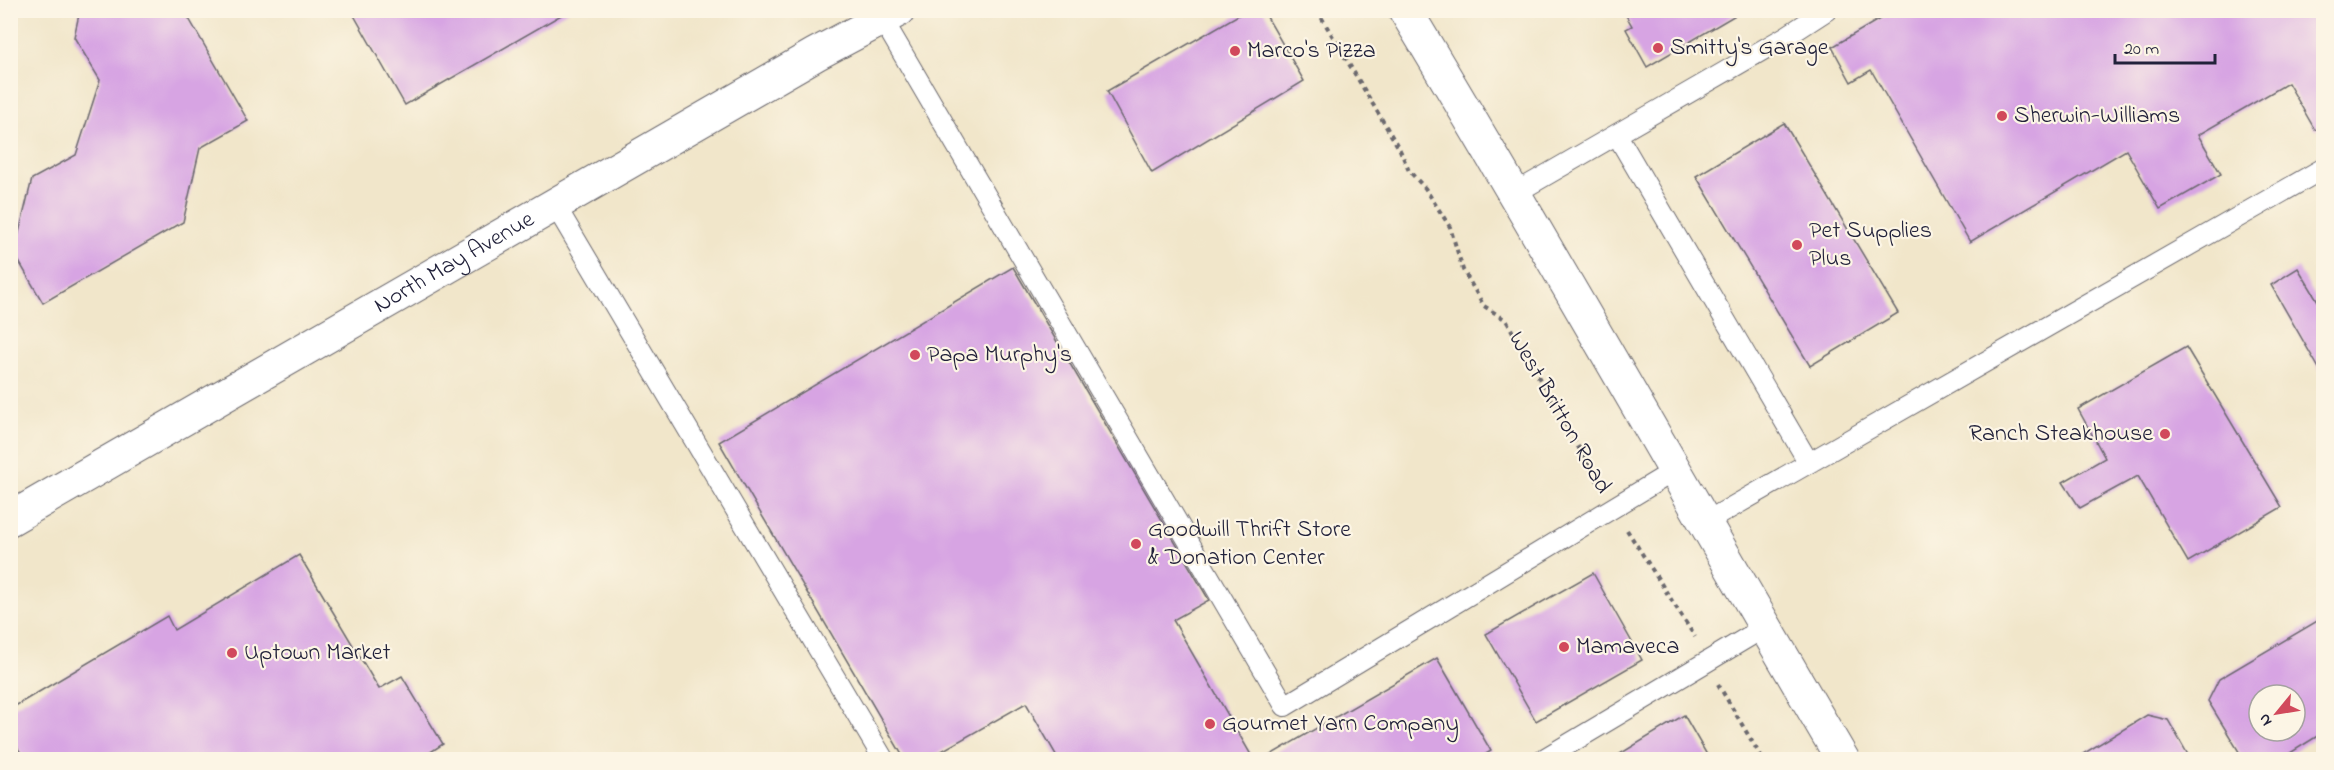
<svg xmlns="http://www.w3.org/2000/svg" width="2334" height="770" font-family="'Indie Flower',sans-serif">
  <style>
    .building { fill: #d7a4e3; fill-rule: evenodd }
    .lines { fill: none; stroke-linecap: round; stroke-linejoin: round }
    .service-casing { stroke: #6a676d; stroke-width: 22 }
    .secondary-casing { stroke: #6a676d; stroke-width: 35 }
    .path { stroke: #6a676d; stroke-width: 4; stroke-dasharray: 4.5 4.5; stroke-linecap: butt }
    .service { stroke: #fff; stroke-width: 20 }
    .secondary { stroke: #fff; stroke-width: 33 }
    .poi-dot { fill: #d1495b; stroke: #fcf5e5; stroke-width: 2 }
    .labels { text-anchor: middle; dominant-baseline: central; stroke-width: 4.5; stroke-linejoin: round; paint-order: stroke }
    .poi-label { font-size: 24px; fill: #22223b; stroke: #fcf5e5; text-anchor: start }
    .street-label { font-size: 24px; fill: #22223b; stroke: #fcf5e5 }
  </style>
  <rect width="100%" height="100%" fill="#fcf5e5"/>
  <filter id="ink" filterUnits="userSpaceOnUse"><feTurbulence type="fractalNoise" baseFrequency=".0167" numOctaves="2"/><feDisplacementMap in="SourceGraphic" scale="12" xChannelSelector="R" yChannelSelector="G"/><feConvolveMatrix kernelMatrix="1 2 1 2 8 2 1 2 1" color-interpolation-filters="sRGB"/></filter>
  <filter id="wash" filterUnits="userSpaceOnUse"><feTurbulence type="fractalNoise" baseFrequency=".008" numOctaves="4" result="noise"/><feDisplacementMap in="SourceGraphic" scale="24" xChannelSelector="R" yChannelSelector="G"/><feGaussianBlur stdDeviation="1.35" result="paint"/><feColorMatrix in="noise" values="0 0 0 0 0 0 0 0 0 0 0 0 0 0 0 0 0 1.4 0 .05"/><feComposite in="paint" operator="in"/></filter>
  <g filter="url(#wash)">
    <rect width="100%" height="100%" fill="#f1e6ca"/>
    <g id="blocks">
      <!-- building -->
      <path class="building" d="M80,10H184L248,121L200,148L183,222L43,303L14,253L32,179L76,155L100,80L74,37Z
        M351,10H570L405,105Z
        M1247,10H1263L1304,81L1152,173L1107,91Z
        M1623,10H1744L1647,67L1626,29L1632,26Z
        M1895,10H2324V124L2315,130L2288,83L2198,135L2221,174L2160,209L2126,150L1970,242L1871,70L1851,82L1832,47Z
        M1784,123L1898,313L1810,366L1696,176Z
        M1013,267L1209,600L1173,620L1254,760H1059L1026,703L926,760H905L719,442Z
        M2298,268L2324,311V377L2271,285Z
        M2186,347L2282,507L2188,562L2138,476L2080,508L2063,482L2105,458L2078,409Z
        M299,555L379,689L402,676L443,744L429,753L433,760H25L10,735V709L167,616L174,630Z
        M1593,573L1642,660L1536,721L1486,634Z
        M2324,617V732L2279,760H2244L2208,701L2219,679ZM2259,695H2295V731H2259Z
        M1437,658L1491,751L1476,760H1262Z
        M1684,715L1710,760H1610Z
        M2147,715L2168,720L2191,760H2073Z"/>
    </g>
  </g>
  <g filter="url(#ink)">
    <use href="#blocks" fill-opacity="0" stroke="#6a676d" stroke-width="1.5"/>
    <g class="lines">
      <defs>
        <path id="service" d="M883,20L1285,706L1674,471
          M1617,135L1809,463
          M1515,193L1787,36L1827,10
          M555,205L884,760
          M1704,523L2324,168
          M1542,760L1765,627"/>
        <g id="secondary">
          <path d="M1405,10C1555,258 1696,510 1843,760"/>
          <path id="s1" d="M10,519L816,54L899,10"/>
        </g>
      </defs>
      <!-- service casing -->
      <use href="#service" class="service-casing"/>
      <!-- secondary casing -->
      <use href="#secondary" class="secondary-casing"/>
      <!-- path -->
      <path class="path" d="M1317,10L1400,150L1409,171L1425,188L1450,227L1463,270L1484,306L1506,320L1600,485
        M1627,530L1695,637
        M1718,684L1763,760"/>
      <!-- service -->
      <use href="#service" class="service"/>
      <!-- secondary -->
      <use href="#secondary" class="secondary"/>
    </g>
  </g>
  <!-- markers -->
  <g class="poi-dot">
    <circle cx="1658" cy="48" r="6"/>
    <circle cx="1235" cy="51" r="6"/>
    <circle cx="2002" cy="116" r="6"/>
    <circle cx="1797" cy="245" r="6"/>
    <circle cx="915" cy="355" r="6"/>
    <circle cx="2165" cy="434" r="6"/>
    <circle cx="1136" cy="544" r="6"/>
    <circle cx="1564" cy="647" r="6"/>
    <circle cx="232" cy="653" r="6"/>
    <circle cx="1210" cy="724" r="6"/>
  </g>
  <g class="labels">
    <!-- poi labels -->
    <g class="poi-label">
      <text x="1670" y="48">Smitty's Garage</text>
      <text x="1247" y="51">Marco's Pizza</text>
      <text x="2014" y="116">Sherwin-Williams</text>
      <text x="1809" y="231">Pet Supplies<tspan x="1809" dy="28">Plus</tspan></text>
      <text x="927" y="355">Papa Murphy's</text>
      <text x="2153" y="434" text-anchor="end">Ranch Steakhouse</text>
      <text x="1148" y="530">Goodwill Thrift Store<tspan x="1148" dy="28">&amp; Donation Center</tspan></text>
      <text x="1576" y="647">Mamaveca</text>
      <text x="244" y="653">Uptown Market</text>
      <text x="1222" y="724">Gourmet Yarn Company</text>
    </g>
    <!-- street labels -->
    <g class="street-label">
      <text stroke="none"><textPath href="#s1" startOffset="513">North May Avenue</textPath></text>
      <text transform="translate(1559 413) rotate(60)">West Britton Road</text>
    </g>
  </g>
  <!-- margin -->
  <rect width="2334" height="770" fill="none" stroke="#fcf5e5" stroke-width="36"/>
  <!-- north arrow -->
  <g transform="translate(2277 713) rotate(240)"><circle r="28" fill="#fcf5e5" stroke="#a5a1a1" stroke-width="1.5"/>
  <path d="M0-4.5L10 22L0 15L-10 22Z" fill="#d1495b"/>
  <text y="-9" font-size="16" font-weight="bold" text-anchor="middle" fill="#22223b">N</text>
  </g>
  <!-- scale -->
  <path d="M2115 54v9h100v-9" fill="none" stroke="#22223b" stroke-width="3"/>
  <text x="2124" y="54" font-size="18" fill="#22223b" stroke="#fcf5e5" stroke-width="4.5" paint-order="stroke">20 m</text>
</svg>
